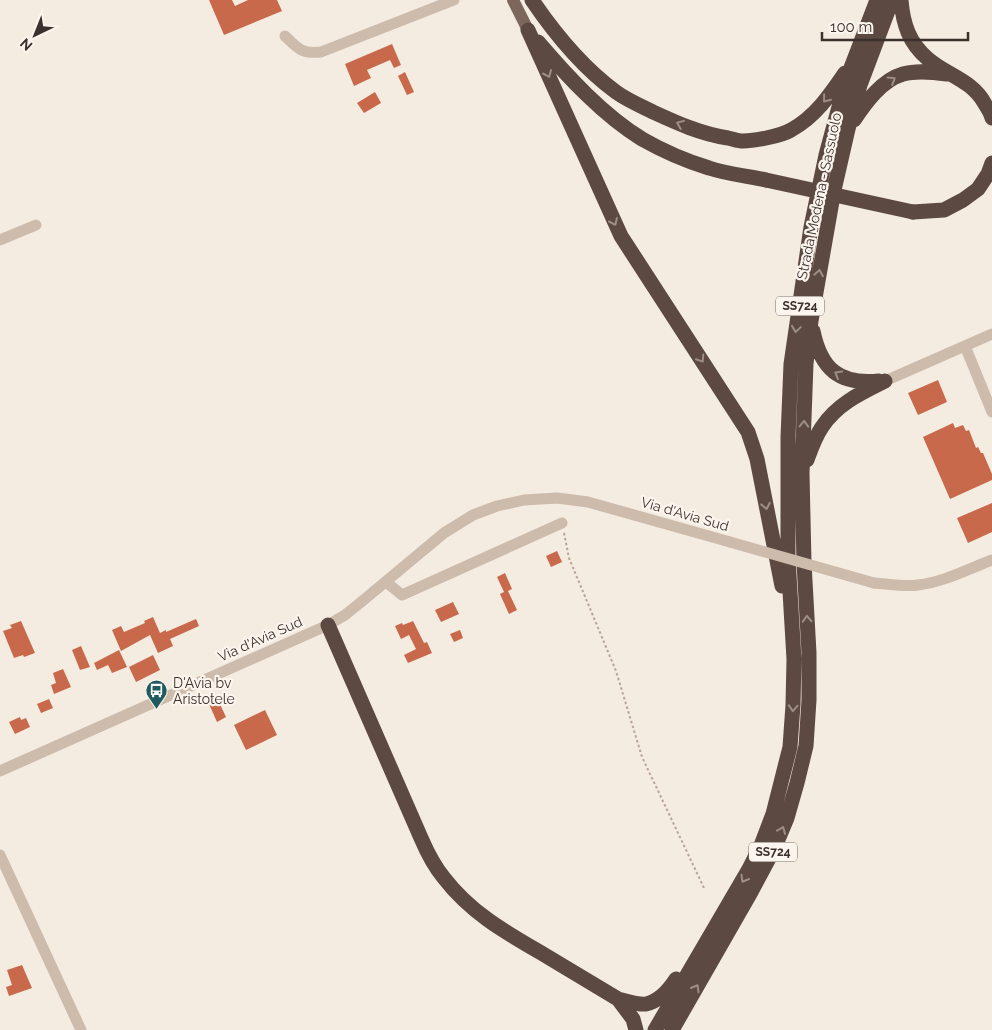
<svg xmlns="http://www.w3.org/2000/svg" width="992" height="1030" font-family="Raleway,sans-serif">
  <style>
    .building { fill: #c8694b }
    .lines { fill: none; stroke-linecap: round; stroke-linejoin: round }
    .path { stroke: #b9a596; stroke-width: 2; stroke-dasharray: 2.5 2.5; stroke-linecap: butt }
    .minor { stroke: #cdbbac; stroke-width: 11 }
    .major { stroke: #7d675c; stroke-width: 12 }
    .highway { stroke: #5c4a42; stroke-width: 15 }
    .minor-bridge { stroke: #cdbbac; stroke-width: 11 }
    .highway-bridge { stroke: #5c4a42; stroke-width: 15 }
    .oneway { stroke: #9c8e87 }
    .labels { text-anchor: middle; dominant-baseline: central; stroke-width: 4.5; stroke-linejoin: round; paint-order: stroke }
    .shield { fill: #fbf5ee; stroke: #756b66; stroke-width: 1 }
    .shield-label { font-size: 12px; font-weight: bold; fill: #3b302b }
    .street-label { font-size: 14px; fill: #3b302b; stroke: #fbf5ee }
    .poi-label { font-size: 14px; fill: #3b302b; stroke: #fbf5ee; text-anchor: start }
  </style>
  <rect width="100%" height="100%" fill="#f4ebe1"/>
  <!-- building -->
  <path class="building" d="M209,0H232L235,6L248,0H277L282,11L224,35Z
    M392,44L401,65L394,68L390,60L367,70L371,78L354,86L345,64Z
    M405,72L414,92L407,95L398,76Z
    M375,92L381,103L364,113L357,103Z
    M938,380L947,402L918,415L908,393Z
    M953,423L955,428L963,425L966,431L969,430L976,448L978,447L981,453H983L992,474V480L950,499L923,437Z
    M992,503V532L968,543L957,518Z
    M557,551L562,562L551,567L546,556Z
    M505,573L512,589L508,591L517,610L509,614L500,594L504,592L497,577Z
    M453,602L459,614L441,622L435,610Z
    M153,617L160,633L166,630V632L196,619L199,626L170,639L173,646L158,653L150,635L121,651L112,630L121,626L124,632L145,623L144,621Z
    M21,621L35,653L24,657L23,655L14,658L3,631L12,628L10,625Z
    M413,621L424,643L427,642L432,653L408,663L404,655L416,649L409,635L401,639L395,626L402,623L403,625Z
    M460,630L463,638L454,642L450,634Z
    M81,646L90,667L80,670L72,650Z
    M119,650L127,667L112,673L108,665L97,670L94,663Z
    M153,655L160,670L136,682L129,667Z
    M63,669L71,687L54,694L51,685L56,683L53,673Z
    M49,699L53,708L41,713L37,704Z
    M218,700L226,717L217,722L209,704Z
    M265,710L277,735L246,750L234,725Z
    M20,717L21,720L26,718L30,727L15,734L9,722Z
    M22,965L32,988L9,996L6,987L12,985L7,970Z"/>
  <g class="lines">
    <!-- path -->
    <path class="path" d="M564,533L569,558L616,671L642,757L705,890"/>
    <!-- minor -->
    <path class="minor" d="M285,36C298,49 302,54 321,52L454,0
      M0,240L36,225
      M965,346L992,412
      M885,381L992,334
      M386,582L402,595L562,523
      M874,583C889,584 904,587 918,585C944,582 968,569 992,560
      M0,771L328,625L345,615L360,603L444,533L473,515L497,506L524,500L557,498L588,502L730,542
      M0,855L81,1030"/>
    <!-- major -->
    <path class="major" d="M513,0L528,30"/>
    <!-- highway -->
    <path class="highway" d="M532,0C555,34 582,67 616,92C627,100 641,106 653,112C677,123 701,134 728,138C733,139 738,141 743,141C754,141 781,136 791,130C815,117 830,95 845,73
      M901,0C903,24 909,43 928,59C948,76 972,80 985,104C988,109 991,113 992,118
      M528,30L621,236L748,432L757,459L782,586
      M538,42C568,77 603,115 642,139C663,151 686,161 709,168C727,174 747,176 766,180
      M854,120C866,102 882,80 903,74C917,70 933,72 947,74
      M913,212L944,210L963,200L978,189L988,174L992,163
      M813,331C821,369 839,385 879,381
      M807,460C811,449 815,437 822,427C837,404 861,393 885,381
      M328,625L421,838C427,852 434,866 444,878C471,913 505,932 543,954C568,969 593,984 618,999C627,1001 637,1005 646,1004C659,1001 669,990 676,979
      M618,999L633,1019L636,1030
      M655,1030L749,869L762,843L773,814L790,747L793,705L794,659L788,558V437L791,364L811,227L826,155L846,81L877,0
      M672,1030L751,892L774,849L787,818L797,783L806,746L809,700V653L804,563L802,473L806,364L811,321L834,190L848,129L860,85L892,0"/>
    <!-- minor-bridge -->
    <path class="minor-bridge" d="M730,542L874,583"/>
    <!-- highway-bridge -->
    <path class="highway-bridge" d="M766,180L913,212"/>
  </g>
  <!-- one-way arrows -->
  <defs><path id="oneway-chevron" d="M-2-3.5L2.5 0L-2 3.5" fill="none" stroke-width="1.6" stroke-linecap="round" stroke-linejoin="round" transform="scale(1.25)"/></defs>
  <g class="oneway">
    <use href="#oneway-chevron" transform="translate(548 74) rotate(66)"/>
    <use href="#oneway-chevron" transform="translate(892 80) rotate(-32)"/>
    <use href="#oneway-chevron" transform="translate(826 99) rotate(129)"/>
    <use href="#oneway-chevron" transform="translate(680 124) rotate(-158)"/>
    <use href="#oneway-chevron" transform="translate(614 222) rotate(66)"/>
    <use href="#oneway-chevron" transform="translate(819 273) rotate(-80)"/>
    <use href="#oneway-chevron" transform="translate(796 329) rotate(98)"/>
    <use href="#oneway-chevron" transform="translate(701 359) rotate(57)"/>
    <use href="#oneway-chevron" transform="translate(838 374) rotate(-150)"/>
    <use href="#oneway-chevron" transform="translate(804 424) rotate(-88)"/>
    <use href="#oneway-chevron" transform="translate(766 506) rotate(79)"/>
    <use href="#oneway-chevron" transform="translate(807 619) rotate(-93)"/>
    <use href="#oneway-chevron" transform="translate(793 708) rotate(94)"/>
    <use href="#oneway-chevron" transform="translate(782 830) rotate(-67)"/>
    <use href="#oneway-chevron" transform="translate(744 879) rotate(120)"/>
    <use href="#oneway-chevron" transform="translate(696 988) rotate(-60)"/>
  </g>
  <!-- icons -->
  <defs>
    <symbol id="bus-pin" viewBox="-11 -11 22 30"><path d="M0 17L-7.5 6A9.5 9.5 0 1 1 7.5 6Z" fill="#1f5a5e" stroke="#fbf5ee"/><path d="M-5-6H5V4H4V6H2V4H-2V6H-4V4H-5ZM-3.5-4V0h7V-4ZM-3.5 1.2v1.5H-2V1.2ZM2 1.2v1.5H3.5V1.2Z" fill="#fff"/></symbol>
  </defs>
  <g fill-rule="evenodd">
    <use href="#bus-pin" x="144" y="678" width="25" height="34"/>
  </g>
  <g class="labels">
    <!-- shield labels -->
    <g class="shield">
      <rect x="776" y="296.5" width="48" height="19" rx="4"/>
      <rect x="749" y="842.5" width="48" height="19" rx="4"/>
    </g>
    <g class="shield-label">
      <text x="800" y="306">SS724</text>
      <text x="773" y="852">SS724</text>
    </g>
    <!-- street labels -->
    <g class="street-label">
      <text transform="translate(819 196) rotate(-78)">Strada Modena - Sassuolo</text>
      <text transform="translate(685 514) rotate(16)">Via d'Avia Sud</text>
      <text transform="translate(260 639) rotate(-24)">Via d'Avia Sud</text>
    </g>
    <!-- poi labels -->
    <g class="poi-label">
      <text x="173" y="683">D'Avia bv<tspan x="173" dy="16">Aristotele</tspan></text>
    </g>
  </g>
  <!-- north arrow -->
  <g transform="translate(35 35) rotate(223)" stroke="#fbf5ee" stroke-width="4" paint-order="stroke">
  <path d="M0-4L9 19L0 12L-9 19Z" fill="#3b302b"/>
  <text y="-8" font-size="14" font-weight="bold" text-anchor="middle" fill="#3b302b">N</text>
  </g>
  <!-- scale -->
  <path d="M822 32v8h146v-8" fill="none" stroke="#3b302b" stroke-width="2.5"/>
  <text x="830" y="32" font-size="15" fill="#3b302b" stroke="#fbf5ee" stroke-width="4" paint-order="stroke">100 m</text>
</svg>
